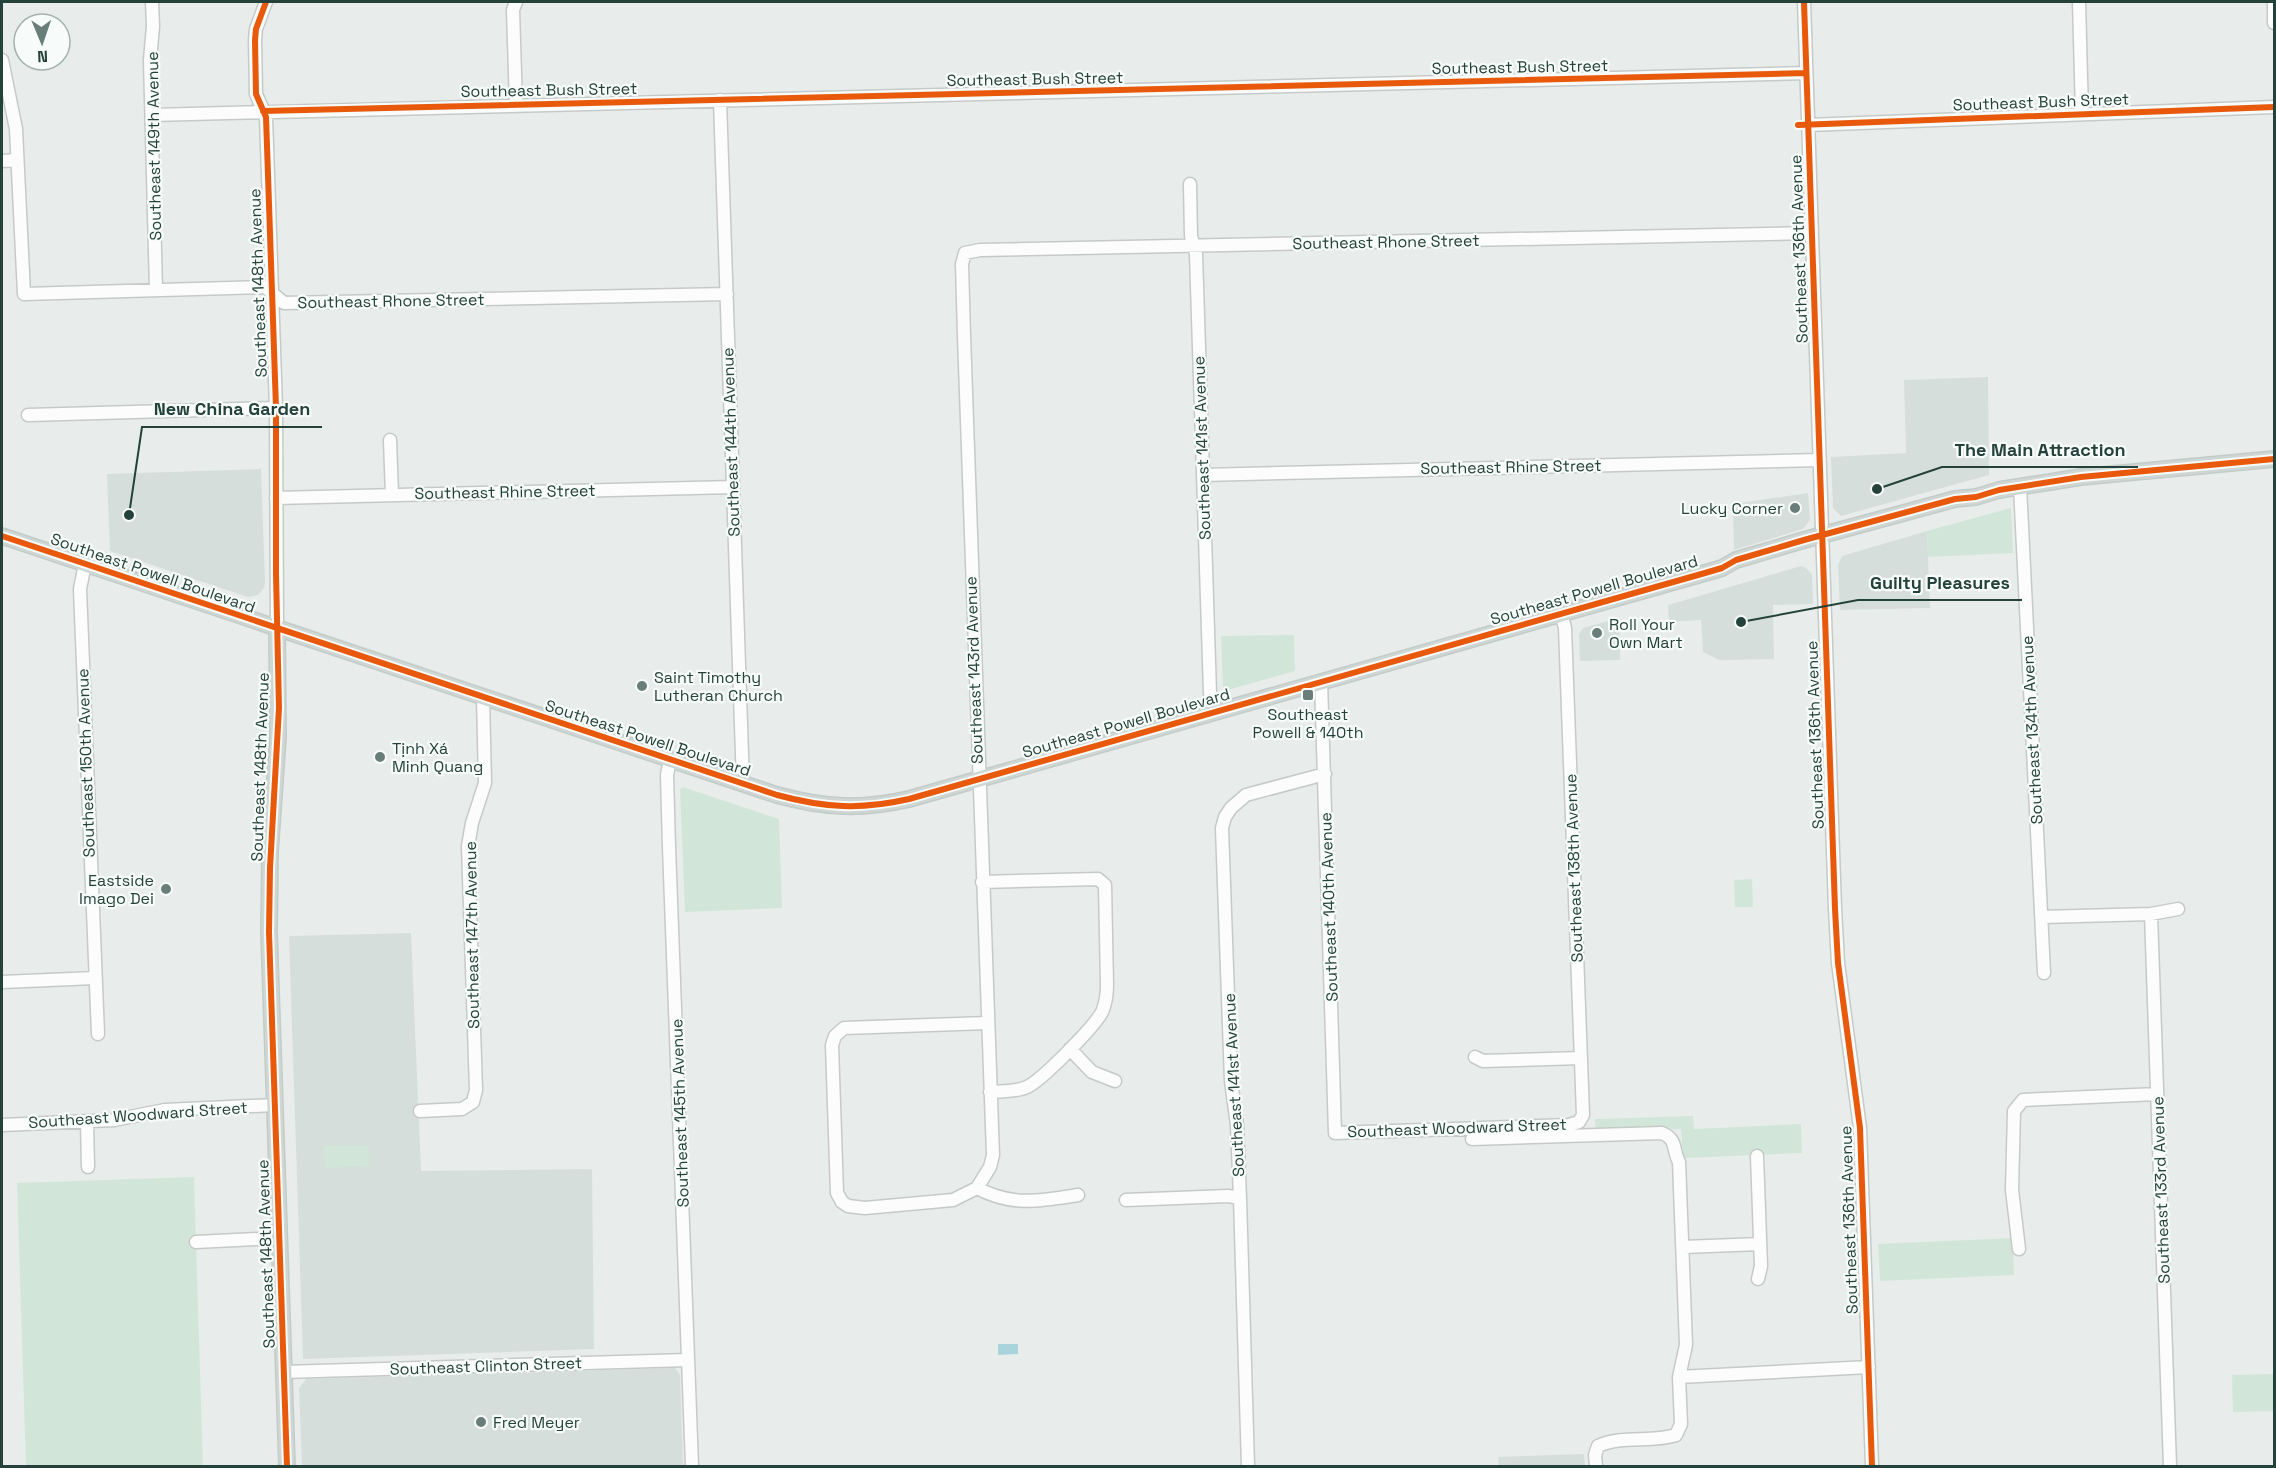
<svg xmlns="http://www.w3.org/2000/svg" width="2276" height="1468" font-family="'Space Grotesk',sans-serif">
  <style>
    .built { fill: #d6dedb }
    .green { fill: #d1e6d8 }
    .water { fill: #a9d4db }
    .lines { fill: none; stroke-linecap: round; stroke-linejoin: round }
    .minor-casing { stroke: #c5cac8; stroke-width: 15 }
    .major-casing { stroke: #c3ccc9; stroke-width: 18 }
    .minor { stroke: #fcfcfc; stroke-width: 12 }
    .major { stroke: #cfd7d5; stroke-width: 15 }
    .cycleway-casing { stroke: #f7fbf9; stroke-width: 10 }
    .cycleway { stroke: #e8590c; stroke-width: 6 }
    .poi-dot { fill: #697e78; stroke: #f7fbf9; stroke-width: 2 }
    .labels { text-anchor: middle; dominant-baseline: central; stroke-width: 4.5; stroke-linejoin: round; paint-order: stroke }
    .street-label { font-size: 16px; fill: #24423a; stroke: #f7fbf9 }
    .poi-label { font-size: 16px; fill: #24423a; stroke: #f7fbf9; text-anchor: start }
    .leader { fill: none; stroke: #24423a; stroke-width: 2 }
    .callout-dot { fill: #24423a; stroke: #f7fbf9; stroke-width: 2 }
    .callout-label { font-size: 18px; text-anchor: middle; font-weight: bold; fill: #24423a; stroke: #f7fbf9; stroke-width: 4.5; stroke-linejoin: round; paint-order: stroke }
  </style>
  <rect width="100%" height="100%" fill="#e8edeb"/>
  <!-- built -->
  <path class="built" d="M1988,377L1989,475L1841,516L1833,508L1831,457L1906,453L1904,380Z
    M261,469L265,582L264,588L258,595L248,597L110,551L107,474Z
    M1808,493L1810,520L1803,529L1734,550L1733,504Z
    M1927,531L1930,608L1840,610L1838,565L1842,556Z
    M1801,566L1806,568L1812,574L1813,604L1773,605L1774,659L1719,660L1703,652L1701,620L1669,622L1668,605Z
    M1619,618L1620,660L1580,661L1579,634L1583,628Z
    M411,933L421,1171L592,1169L594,1349L303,1359L289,936Z
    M671,1368H675L680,1375L683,1466H302L299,1388L306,1379Z
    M1584,1454L1585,1466H1499L1498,1457Z"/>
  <!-- green -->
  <path class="green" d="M2011,508L2013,553L1928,557L1927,531Z
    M1294,635L1295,671L1231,689L1223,688L1221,636Z
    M683,787L779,819L782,908L685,912L680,789Z
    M1752,879L1753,907H1735L1734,880Z
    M1693,1116L1694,1129L1801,1124L1802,1153L1683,1158L1681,1129L1596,1132L1595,1119Z
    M369,1145L370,1166L325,1168L324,1146Z
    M194,1177L203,1466H26L17,1183Z
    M2013,1238L2014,1275L1880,1281L1878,1244Z
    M2274,1374V1411L2233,1412L2232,1375Z"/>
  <!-- water -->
  <path class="water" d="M998,1344H1018V1354L998,1355Z"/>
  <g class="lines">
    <defs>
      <path id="minor" d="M152,2L153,26L150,60L156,290
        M266,2L256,29L255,40L256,94L266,117L276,408L277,629
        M516,2L513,10L516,105
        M1804,2L1835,909L1838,963L1860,1128L1872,1466
        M2079,2L2082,114
        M2274,2V23
        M2,60L16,129L24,294L265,287L284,303L727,294
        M720,100L743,784
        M152,115L1806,73
        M1808,125L2274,107
        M2,161L17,160
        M1190,184L1191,236L1196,254L1210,693L1213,712
        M28,415L276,408
        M390,440L392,495
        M1203,475L1819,460
        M2020,486L2044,973
        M276,498L733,487
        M85,564L80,589L98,1034
        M1321,681L1335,1133L1569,1125L1579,1122L1583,1115L1565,628L1561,613
        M670,760L667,775L669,847L692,1466
        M982,882L1098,879L1105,885L1107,985C1107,995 1106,1003 1102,1012C1094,1027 1042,1080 1027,1087C1016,1092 1002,1091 990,1092
        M2151,914L2170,1466
        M2042,917L2151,914L2178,909
        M2,982L95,978
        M987,1023L844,1028L835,1036L832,1045L837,1193L842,1202L848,1206L865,1208L953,1200L977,1188C1013,1207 1040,1201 1078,1195
        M1070,1049L1092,1072L1115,1081
        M1475,1057L1483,1061L1581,1058
        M420,1111L462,1109L473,1102L476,1090L468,846L472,823L485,783L483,698
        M87,1122L88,1167
        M2,1125L114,1120L165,1110L274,1105
        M1472,1139L1662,1133C1678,1140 1672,1149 1679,1162L1686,1345L1679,1377L1681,1424L1676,1435C1651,1443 1622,1435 1598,1446L1595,1455L1596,1466
        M1757,1156L1761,1266L1758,1279
        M977,1188L990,1167L993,1155L964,336L962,264L965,253L980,250L1812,233
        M1126,1200L1228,1196L1240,1198
        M196,1242L279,1238
        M1683,1247L1760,1244
        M2019,1249L2012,1190L2014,1111L2023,1100L2157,1094
        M283,1372L688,1360
        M1679,1377L1869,1367
        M1248,1466L1240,1198L1237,1125L1231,1081L1222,828L1225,817L1231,808L1246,795L1325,774"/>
      <path id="major" d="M2,536L777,795C825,808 861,810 909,799L1705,573L1722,568L1736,560L1804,540L1955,499L1976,497L1999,490L2081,477L2274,459
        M277,629L278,737L270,852L269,932L287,1466"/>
    </defs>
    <!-- minor casing -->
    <use href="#minor" class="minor-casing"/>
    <!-- major casing -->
    <use href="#major" class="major-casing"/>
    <!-- minor -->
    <use href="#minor" class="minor"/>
    <!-- major -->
    <use href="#major" class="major"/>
    <defs>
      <path id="cycleway" d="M266,2L256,29L255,40L256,94L266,117L276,408V574L279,708L270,868L269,932L287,1466
        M1804,2L1835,909L1838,963L1860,1128L1872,1466
        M263,111L1806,73
        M1798,125L2274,107
        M2,536L777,795C825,808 861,810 909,799L1705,573L1722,568L1736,560L1804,540L1955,499L1976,497L1999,490L2081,477L2274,459"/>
    </defs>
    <!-- cycleway casing -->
    <use href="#cycleway" class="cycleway-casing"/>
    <!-- cycleway -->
    <use href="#cycleway" class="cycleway"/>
  </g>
  <!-- markers -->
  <g class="poi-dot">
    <circle cx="1795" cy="508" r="6"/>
    <circle cx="1597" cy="633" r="6"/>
    <circle cx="642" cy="686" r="6"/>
    <rect x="1302" y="689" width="12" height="12" rx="3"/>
    <circle cx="380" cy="757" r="6"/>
    <circle cx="166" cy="889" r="6"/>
    <circle cx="481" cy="1422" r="6"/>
  </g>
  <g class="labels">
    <!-- street labels -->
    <g class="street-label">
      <text transform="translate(1520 67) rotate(-1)">Southeast Bush Street</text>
      <text transform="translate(1035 79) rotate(-1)">Southeast Bush Street</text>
      <text transform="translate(549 90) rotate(-1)">Southeast Bush Street</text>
      <text transform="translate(2041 102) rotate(-2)">Southeast Bush Street</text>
      <text transform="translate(154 146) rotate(-91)">Southeast 149th Avenue</text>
      <text transform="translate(1386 242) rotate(-1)">Southeast Rhone Street</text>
      <text transform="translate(1799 249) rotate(-92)">Southeast 136th Avenue</text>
      <text transform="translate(258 283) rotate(-92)">Southeast 148th Avenue</text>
      <text transform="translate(391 301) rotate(-1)">Southeast Rhone Street</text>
      <text transform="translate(731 442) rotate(-92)">Southeast 144th Avenue</text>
      <text transform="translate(1202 448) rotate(-92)">Southeast 141st Avenue</text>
      <text transform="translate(1511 467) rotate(-1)">Southeast Rhine Street</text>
      <text transform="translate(505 492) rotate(-1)">Southeast Rhine Street</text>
      <text transform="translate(153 573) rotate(19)">Southeast Powell Boulevard</text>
      <text transform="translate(1594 590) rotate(-16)">Southeast Powell Boulevard</text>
      <text transform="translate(974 670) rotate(-92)">Southeast 143rd Avenue</text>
      <text transform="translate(1126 723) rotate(-16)">Southeast Powell Boulevard</text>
      <text transform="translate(2032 730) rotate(-93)">Southeast 134th Avenue</text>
      <text transform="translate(1815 735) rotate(-92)">Southeast 136th Avenue</text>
      <text transform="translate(648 738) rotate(18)">Southeast Powell Boulevard</text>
      <text transform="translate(86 763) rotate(-92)">Southeast 150th Avenue</text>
      <text transform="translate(260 767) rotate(-88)">Southeast 148th Avenue</text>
      <text transform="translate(1574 868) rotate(-92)">Southeast 138th Avenue</text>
      <text transform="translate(1329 907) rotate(-92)">Southeast 140th Avenue</text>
      <text transform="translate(472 935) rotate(-91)">Southeast 147th Avenue</text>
      <text transform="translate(1234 1085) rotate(-93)">Southeast 141st Avenue</text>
      <text transform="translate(680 1113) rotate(-92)">Southeast 145th Avenue</text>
      <text transform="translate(138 1115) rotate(-4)">Southeast Woodward Street</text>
      <text transform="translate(1457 1128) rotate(-2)">Southeast Woodward Street</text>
      <text transform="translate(2161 1190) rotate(-92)">Southeast 133rd Avenue</text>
      <text transform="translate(1849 1220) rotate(-92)">Southeast 136th Avenue</text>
      <text transform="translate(266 1254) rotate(-92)">Southeast 148th Avenue</text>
      <text transform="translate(486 1366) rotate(-2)">Southeast Clinton Street</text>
    </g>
    <!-- poi labels -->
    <g class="poi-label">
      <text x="1783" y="508" text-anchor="end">Lucky Corner</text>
      <text x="1609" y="624">Roll Your<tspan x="1609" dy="18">Own Mart</tspan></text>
      <text x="654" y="677">Saint Timothy<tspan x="654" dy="18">Lutheran Church</tspan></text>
      <text x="1308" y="714" text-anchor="middle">Southeast<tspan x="1308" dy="18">Powell &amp; 140th</tspan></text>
      <text x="392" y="748">Tịnh Xá<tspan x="392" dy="18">Minh Quang</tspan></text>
      <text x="154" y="880" text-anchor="end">Eastside<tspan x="154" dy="18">Imago Dei</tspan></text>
      <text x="493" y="1422">Fred Meyer</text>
    </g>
  </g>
  <!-- callouts -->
  <path class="leader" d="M129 515L142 427H322M1877 489L1942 467H2138M1741 622L1858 600H2022"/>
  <g class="callout-dot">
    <circle cx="129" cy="515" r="6"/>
    <circle cx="1877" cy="489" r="6"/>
    <circle cx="1741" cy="622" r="6"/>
  </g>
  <g class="callout-label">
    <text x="232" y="415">New China Garden</text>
    <text x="2040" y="456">The Main Attraction</text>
    <text x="1940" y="589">Guilty Pleasures</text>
  </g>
  <!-- border -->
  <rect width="2276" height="1468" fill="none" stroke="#24423a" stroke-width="6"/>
  <!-- north arrow -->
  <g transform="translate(42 42) rotate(178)"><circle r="28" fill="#f7fbf9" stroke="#a3b1ad" stroke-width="1.5"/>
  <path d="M0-4.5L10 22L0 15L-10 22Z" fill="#697e78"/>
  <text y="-9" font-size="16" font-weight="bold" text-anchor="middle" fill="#24423a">N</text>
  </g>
</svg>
